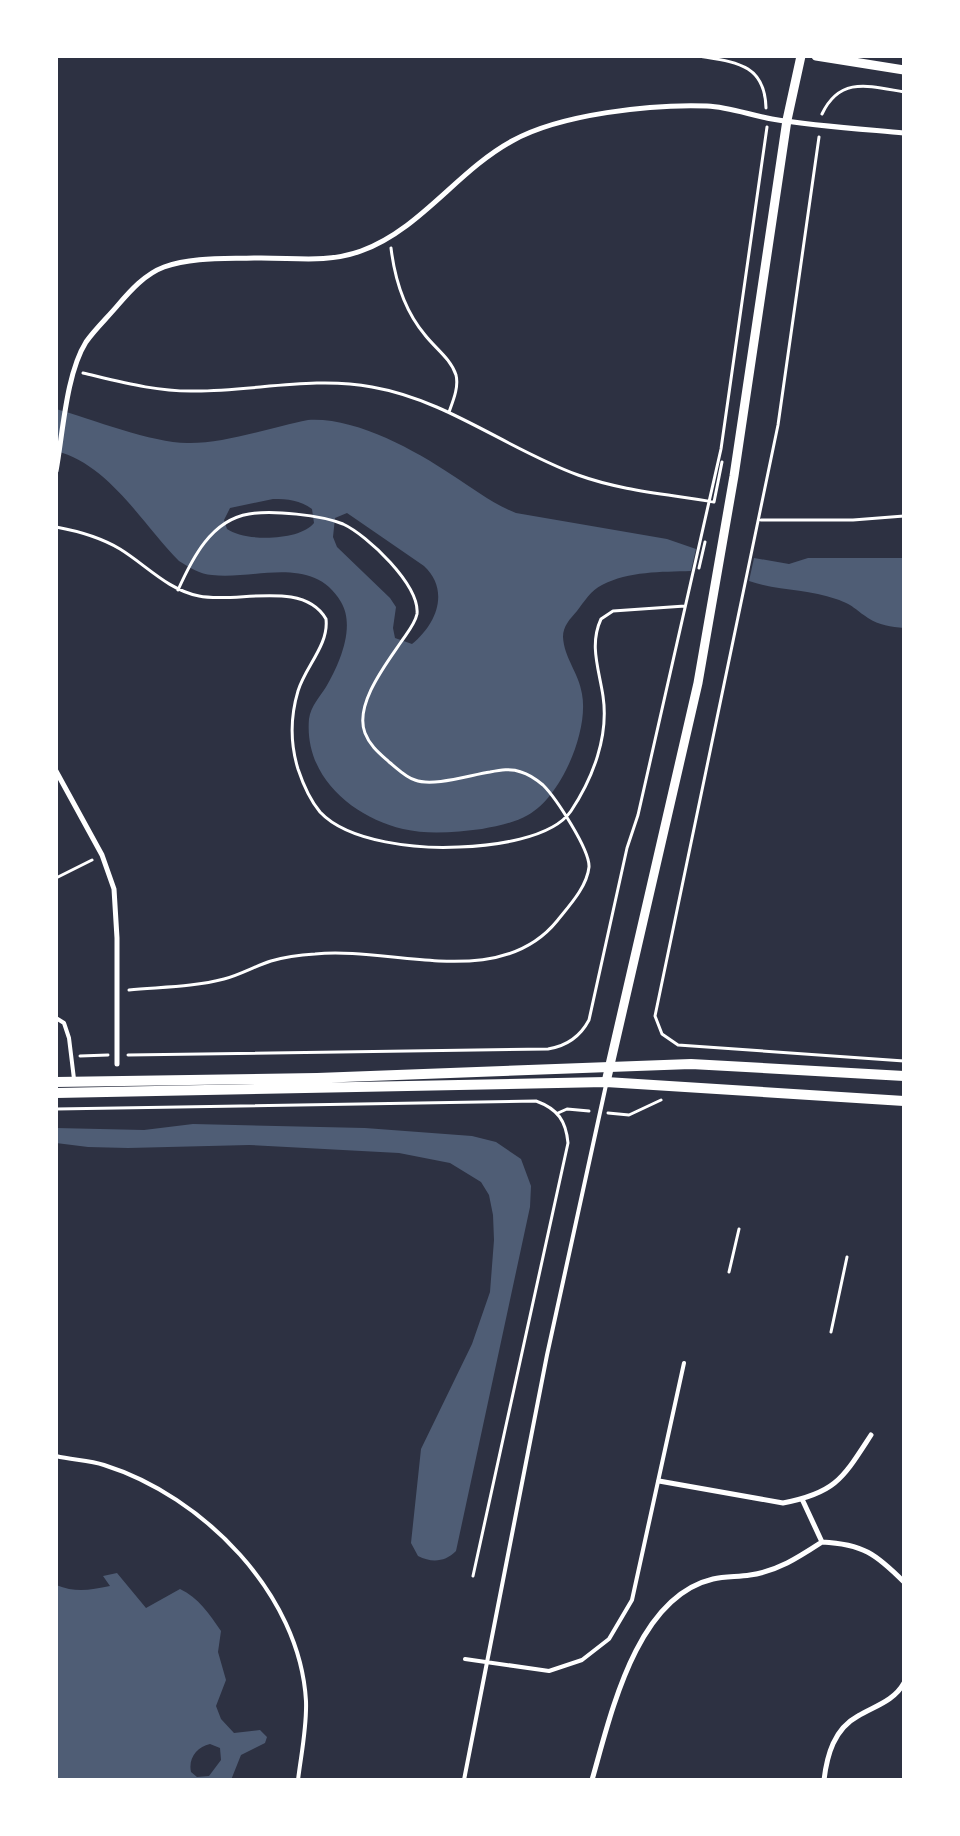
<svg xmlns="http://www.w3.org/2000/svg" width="960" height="1836" font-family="Quicksand,sans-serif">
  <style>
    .water { fill: #4f5d75; fill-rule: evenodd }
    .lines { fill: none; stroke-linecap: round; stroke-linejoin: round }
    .path { stroke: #fff; stroke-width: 3 }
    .service { stroke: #fff; stroke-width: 4 }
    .pedestrian { stroke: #fff; stroke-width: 5 }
    .tertiary { stroke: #fff; stroke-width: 9 }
    .secondary { stroke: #fff; stroke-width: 10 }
  </style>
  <rect width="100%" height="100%" fill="#2d3142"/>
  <!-- water -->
  <path class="water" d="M56,409C91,419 153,443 187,443C223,444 272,427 308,420C355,417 413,449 452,475C474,489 491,503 516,513L667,539L696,549L691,571C661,572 629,571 602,585C591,590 584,602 577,611C570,619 563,626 563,637C564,658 579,673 582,694C589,731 561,797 528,815C514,823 497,826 482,829C456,832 429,835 403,829C353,817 304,777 309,719C311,706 319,698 326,687C339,665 356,627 341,602C313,554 255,580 212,575C200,574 190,568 179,561C142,524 110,465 56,451ZM273,499C288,499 300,500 312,509L314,523C300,541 245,542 227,529L224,520L230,508ZM347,513L424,566C450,590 437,624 412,644L395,638L393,628L396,607L390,598L337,547L333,537L335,518Z
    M754,558L789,564L808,558H904V628C891,627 879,625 868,618C854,609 854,605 836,599C808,589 777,591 749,581Z
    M193,1124L365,1128L472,1136L496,1142L521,1159L531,1186L530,1207L456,1551C445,1562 432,1563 418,1556L411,1543L421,1449L472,1344L490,1292L494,1240L493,1215L489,1195L481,1182L450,1163L399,1153L249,1145L128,1148L88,1147L56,1143V1128L144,1130Z
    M117,1573L146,1608L180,1589C198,1597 210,1615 221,1631L218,1652L226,1680L216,1706L221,1719L234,1733L260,1730L267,1737L265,1743L241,1755L231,1780H56V1585C76,1593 90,1590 110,1586L103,1576ZM210,1744L220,1748L221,1760L209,1776L197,1777L191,1772C188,1758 197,1747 210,1744Z"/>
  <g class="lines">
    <!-- path -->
    <path class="path" d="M698,56C734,62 765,63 766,108
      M822,114C840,76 869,86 904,92
      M819,137L778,425L655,1016L662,1034L678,1045L904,1061
      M391,248C395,281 404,310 425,335C435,348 451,359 456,375C459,387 453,401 449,412
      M83,373C121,382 157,392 196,391C254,391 315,376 372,387C447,400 507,449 578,475C622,491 668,494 714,502L722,462
      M761,520H853L904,516
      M56,527C78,531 100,537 120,549C146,565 168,590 199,596C236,604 303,579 326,619C329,645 305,667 298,691C290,718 290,743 298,769C303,784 310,800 320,812C349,843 419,849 459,847C491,846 552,839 571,811C593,778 609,736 603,696C599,669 589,645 601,619L613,611L685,606
      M699,568L705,542
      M56,878L92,860
      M129,990C160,987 194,987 224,979C240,975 255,966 271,961C285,957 300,955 315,954C391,946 499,992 557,921C569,906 587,887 589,867C590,850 556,798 543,785C537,780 528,774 521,772C511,768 500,770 490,772C470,775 433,787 415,780C405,777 397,768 389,762C379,753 370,746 365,733C354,705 386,664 401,642C407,633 415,624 417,614C420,585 367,535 343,524C321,515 272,510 249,514C211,520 192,559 178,590
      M128,1055L548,1049C567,1046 580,1037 589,1020L627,848L638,815L721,449L767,127
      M80,1056L108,1055
      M56,1109L536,1101C558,1109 566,1121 568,1143L473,1576
      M558,1113L567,1109L589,1111
      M608,1113L629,1115L661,1100
      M729,1272L739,1229
      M831,1332L847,1257"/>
    <!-- service -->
    <path class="service" d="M56,1018L64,1023L69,1038L74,1079
      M56,1456C72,1460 89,1460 104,1465C203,1496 300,1594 306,1701C307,1727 301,1755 298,1780
      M465,1659L549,1671L582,1660L609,1639L632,1600L684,1363
      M464,1780L547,1355L606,1085"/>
    <!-- pedestrian -->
    <path class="pedestrian" d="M56,471C63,433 66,374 86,342C95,329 108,317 118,305C130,291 145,274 164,267C192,257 225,259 254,258C293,257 324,264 361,251C421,229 457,171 512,141C560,114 652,104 707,106C729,107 750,115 772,119C815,126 860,129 904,133
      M56,771L102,855L114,889L117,938V1064
      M659,1481L783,1503C836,1493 843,1478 871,1435
      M802,1499L822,1542
      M592,1780C611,1714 636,1597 713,1579C725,1576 738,1577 750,1575C778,1571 799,1557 822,1542C863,1544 876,1554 904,1582
      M824,1780C827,1755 834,1729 858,1716C875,1706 894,1701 904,1683"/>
    <!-- tertiary -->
    <path class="tertiary" d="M816,56L904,70
      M606,1082L698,683L734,476L787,120L801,56"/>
    <!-- secondary -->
    <path class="secondary" d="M56,1082L317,1078L691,1064L904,1076
      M56,1093L606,1082L904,1101"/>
  </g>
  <!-- border -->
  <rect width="960" height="1836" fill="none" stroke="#ffffff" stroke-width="116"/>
</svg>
